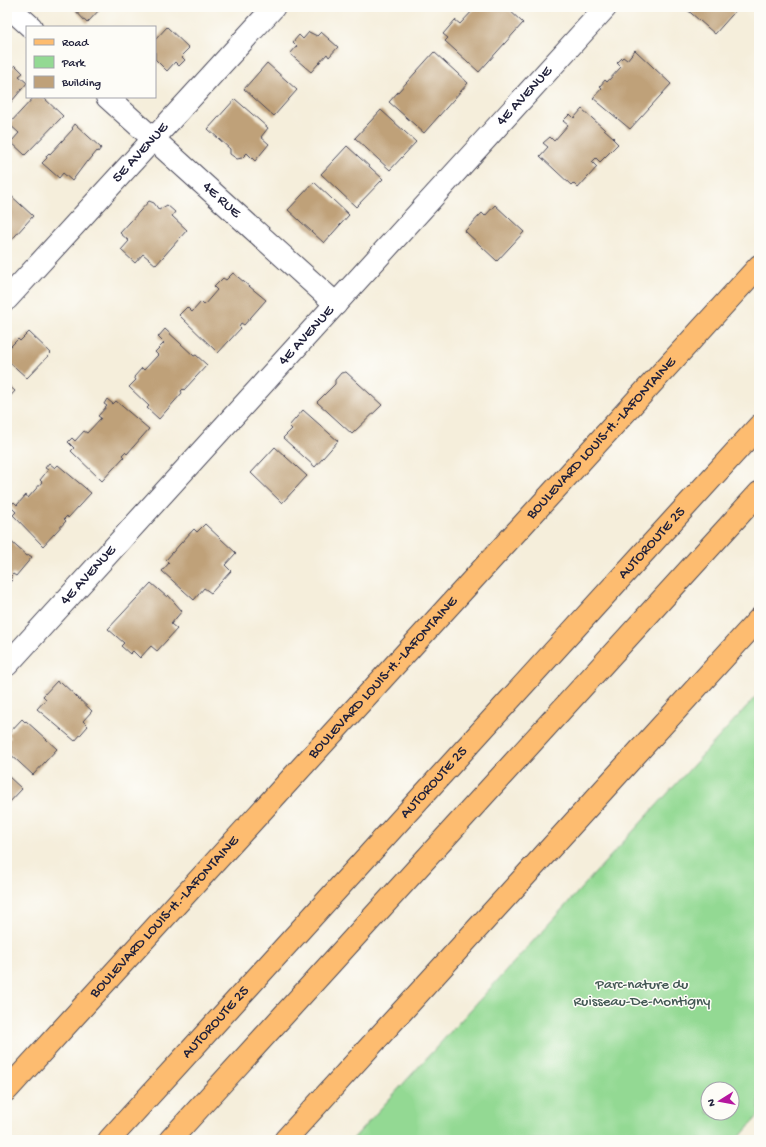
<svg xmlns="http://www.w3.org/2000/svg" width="766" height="1147" font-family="'Gochi Hand',sans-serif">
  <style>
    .green { fill: #93d993; stroke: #5a7e67; fill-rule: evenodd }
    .building { fill: #bfa179 }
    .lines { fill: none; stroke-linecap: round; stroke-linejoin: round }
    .minor-casing { stroke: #424153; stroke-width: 24 }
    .major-casing { stroke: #424153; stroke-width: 24 }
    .highway-casing { stroke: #424153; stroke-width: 24 }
    .minor { stroke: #fff; stroke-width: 22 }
    .major { stroke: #fdbc6f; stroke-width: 22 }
    .highway { stroke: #fdbc6f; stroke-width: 22 }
    .labels { text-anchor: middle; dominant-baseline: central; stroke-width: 3; stroke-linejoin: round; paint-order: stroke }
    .street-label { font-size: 15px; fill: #22223b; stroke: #fdfcf7 }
    .park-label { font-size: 15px; fill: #445955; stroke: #fdfcf7 }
  </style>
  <rect width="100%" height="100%" fill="#fdfcf7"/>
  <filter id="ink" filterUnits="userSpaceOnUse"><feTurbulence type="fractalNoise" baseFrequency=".025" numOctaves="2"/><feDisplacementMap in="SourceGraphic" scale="8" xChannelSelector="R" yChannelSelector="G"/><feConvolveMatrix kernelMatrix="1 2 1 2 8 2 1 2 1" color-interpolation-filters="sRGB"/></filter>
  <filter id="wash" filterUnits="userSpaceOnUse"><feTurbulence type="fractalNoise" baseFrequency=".012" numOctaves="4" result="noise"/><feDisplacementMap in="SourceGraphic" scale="16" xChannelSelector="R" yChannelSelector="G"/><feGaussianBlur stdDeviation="0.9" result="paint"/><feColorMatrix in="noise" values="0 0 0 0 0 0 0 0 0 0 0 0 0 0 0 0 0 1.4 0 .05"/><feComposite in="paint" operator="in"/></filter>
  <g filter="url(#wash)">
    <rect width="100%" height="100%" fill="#f5eedb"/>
    <!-- green -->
    <path class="green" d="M759,693V1115L737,1140H352ZM708,1089H732V1113H708Z"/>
    <g id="blocks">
      <!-- building -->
      <path class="building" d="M72,7H102L87,23Z
        M476,7H506L523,23L479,72L445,41L448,38L443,34L455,20L460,24Z
        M684,7H739L715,34Z
        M167,27L189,48L181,56L185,60L179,66L175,62L167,71L155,59V40Z
        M309,32L317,36L321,32L338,47L329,57L327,54L311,72L290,54L297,46L293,42L299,35L303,39Z
        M635,50L671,84L630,129L593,98L602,88L600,86L605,80L607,82L621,67L617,63L623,57L627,60Z
        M434,52L468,83L424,133L389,102Z
        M267,63L297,90L274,116L244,89Z
        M7,65L12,69L15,65L23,73L19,76L27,83L7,107Z
        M34,97H43L63,116L25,155L11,142L19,133L9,124Z
        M235,99L268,128L261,137L269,144L255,161L247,153L242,158L237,159L230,154V149L208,129Z
        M582,109L614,138L613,139L618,144L600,162L596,158L592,162L597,167L578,188L573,183L571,185L540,156L548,147L543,143L550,137L554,141L568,125L563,121L570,114L574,118Z
        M381,110L416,142L390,170L355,138Z
        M75,124L101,148L98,152L97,151L88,162L87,161L72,181L63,173L59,178L42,163L47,158L46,156L49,153L50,154L73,129L72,128Z
        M347,146L383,179L356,207L321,174Z
        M314,182L349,215L324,243L288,210Z
        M7,192L33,216L7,245Z
        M149,201L154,203L159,210L167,205L175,212L172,216L187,230L156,265L143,254L135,263L121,250L129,241L120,233Z
        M495,205L524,232L497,261L465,231L482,213L485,216Z
        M233,273L266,300L244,325L241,323L239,326L241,328L218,353L179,315L187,307L192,312L201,302L204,305L217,290L214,287L223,278L226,280Z
        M165,329L194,356L196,355L207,365L184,390L183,389L181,391L182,393L159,419L147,408L149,406L129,387L136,380L134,377L142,368L144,370L158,355L155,352L164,343L158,337Z
        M29,332L51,353L27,378L7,360V350L18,339L20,341Z
        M346,372L382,405L352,434L317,402L335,384V380L341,373Z
        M7,384L15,391L7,400Z
        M107,399L113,404L116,401L149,429L127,454L125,452L122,455L124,457L102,481L71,451L74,448L68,442L72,438L75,441L84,431L87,433L101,418L98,416L107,406L104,404Z
        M303,410L338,441L315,467L283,438L292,429L289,426Z
        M275,447L307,476L282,503L251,473Z
        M49,463L55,468L58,465L91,493L68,518L67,516L64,519L66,521L43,546L13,515L16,512L10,506L14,502L17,505L26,495L28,498L42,482L40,480L48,470L45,468Z
        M205,524L236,553L225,565L231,571L211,593L204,588L194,600L162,571L169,563L166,560L180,544L194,529L197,532Z
        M7,534L9,536L7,538L27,556L29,555L32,557L16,576L13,574L10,577L13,579L7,585Z
        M151,583L167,597L168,595L182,611L171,624L177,629L157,651L151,646L140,658L133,651L130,654L121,646L124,643L108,629Z
        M57,681L59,684L61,682L92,711L83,721L88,726L75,741L37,709L46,699L43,696Z
        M22,719L25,722L26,721L57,749L33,775L7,751V741L11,737L8,734Z
        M7,775L22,789L7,805Z"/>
    </g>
  </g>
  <g filter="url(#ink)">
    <use href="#blocks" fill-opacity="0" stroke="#424153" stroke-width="1"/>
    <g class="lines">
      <defs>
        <g id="minor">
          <path d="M9,7L31,27"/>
          <path id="s1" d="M107,97L336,304"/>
          <path id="s2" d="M7,299L274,7"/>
          <path id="s3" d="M7,665L606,7"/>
        </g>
        <g id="major">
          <path id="s4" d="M7,1090L759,266"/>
          <path d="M285,1140L759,619"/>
        </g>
        <g id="highway">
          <path id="s5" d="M109,1140L759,426"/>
          <path d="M170,1140L759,493"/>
        </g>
      </defs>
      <!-- minor casing -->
      <use href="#minor" class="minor-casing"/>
      <!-- major casing -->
      <use href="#major" class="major-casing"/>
      <!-- highway casing -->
      <use href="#highway" class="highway-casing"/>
      <!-- minor -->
      <use href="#minor" class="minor"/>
      <!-- major -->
      <use href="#major" class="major"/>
      <!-- highway -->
      <use href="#highway" class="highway"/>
    </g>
  </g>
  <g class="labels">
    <!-- street labels -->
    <g class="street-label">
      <text stroke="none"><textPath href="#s3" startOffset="769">4E AVENUE</textPath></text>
      <text stroke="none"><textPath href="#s2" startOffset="198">5E AVENUE</textPath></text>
      <text stroke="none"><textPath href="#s1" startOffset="154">4E RUE</textPath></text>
      <text stroke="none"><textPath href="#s3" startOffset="445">4E AVENUE</textPath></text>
      <text stroke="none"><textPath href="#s4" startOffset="882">BOULEVARD LOUIS-H.-LAFONTAINE</textPath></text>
      <text stroke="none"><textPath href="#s5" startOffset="807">AUTOROUTE 25</textPath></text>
      <text stroke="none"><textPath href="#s3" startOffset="121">4E AVENUE</textPath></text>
      <text stroke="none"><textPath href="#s4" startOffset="558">BOULEVARD LOUIS-H.-LAFONTAINE</textPath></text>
      <text stroke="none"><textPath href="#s5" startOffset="483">AUTOROUTE 25</textPath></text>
      <text stroke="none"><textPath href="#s4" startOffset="234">BOULEVARD LOUIS-H.-LAFONTAINE</textPath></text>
      <text stroke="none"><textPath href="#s5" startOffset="159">AUTOROUTE 25</textPath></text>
    </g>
    <!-- park labels -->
    <g class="park-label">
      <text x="642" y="985">Parc-nature du<tspan x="642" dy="17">Ruisseau-De-Montigny</tspan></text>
    </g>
  </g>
  <!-- margin -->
  <rect width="766" height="1147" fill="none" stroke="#fdfcf7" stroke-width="24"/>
  <!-- legend -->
  <rect x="26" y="26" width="130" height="72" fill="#fdfcf7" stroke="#a5a5ac"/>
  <rect x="34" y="39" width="20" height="6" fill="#fdbc6f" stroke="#a5a5ac"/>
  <text x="62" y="46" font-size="12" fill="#22223b">Road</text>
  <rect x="34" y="56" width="20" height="12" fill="#93d993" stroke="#a5a5ac"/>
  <text x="62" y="66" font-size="12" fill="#22223b">Park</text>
  <rect x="34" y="76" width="20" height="12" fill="#bfa179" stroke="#a5a5ac"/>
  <text x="62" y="86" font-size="12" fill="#22223b">Building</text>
  <!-- north arrow -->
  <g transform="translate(720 1101) rotate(259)"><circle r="19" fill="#fdfcf7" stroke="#a5a5ac"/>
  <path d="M0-3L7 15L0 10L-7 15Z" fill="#b5179e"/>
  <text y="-6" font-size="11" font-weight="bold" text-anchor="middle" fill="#22223b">N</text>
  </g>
</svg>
